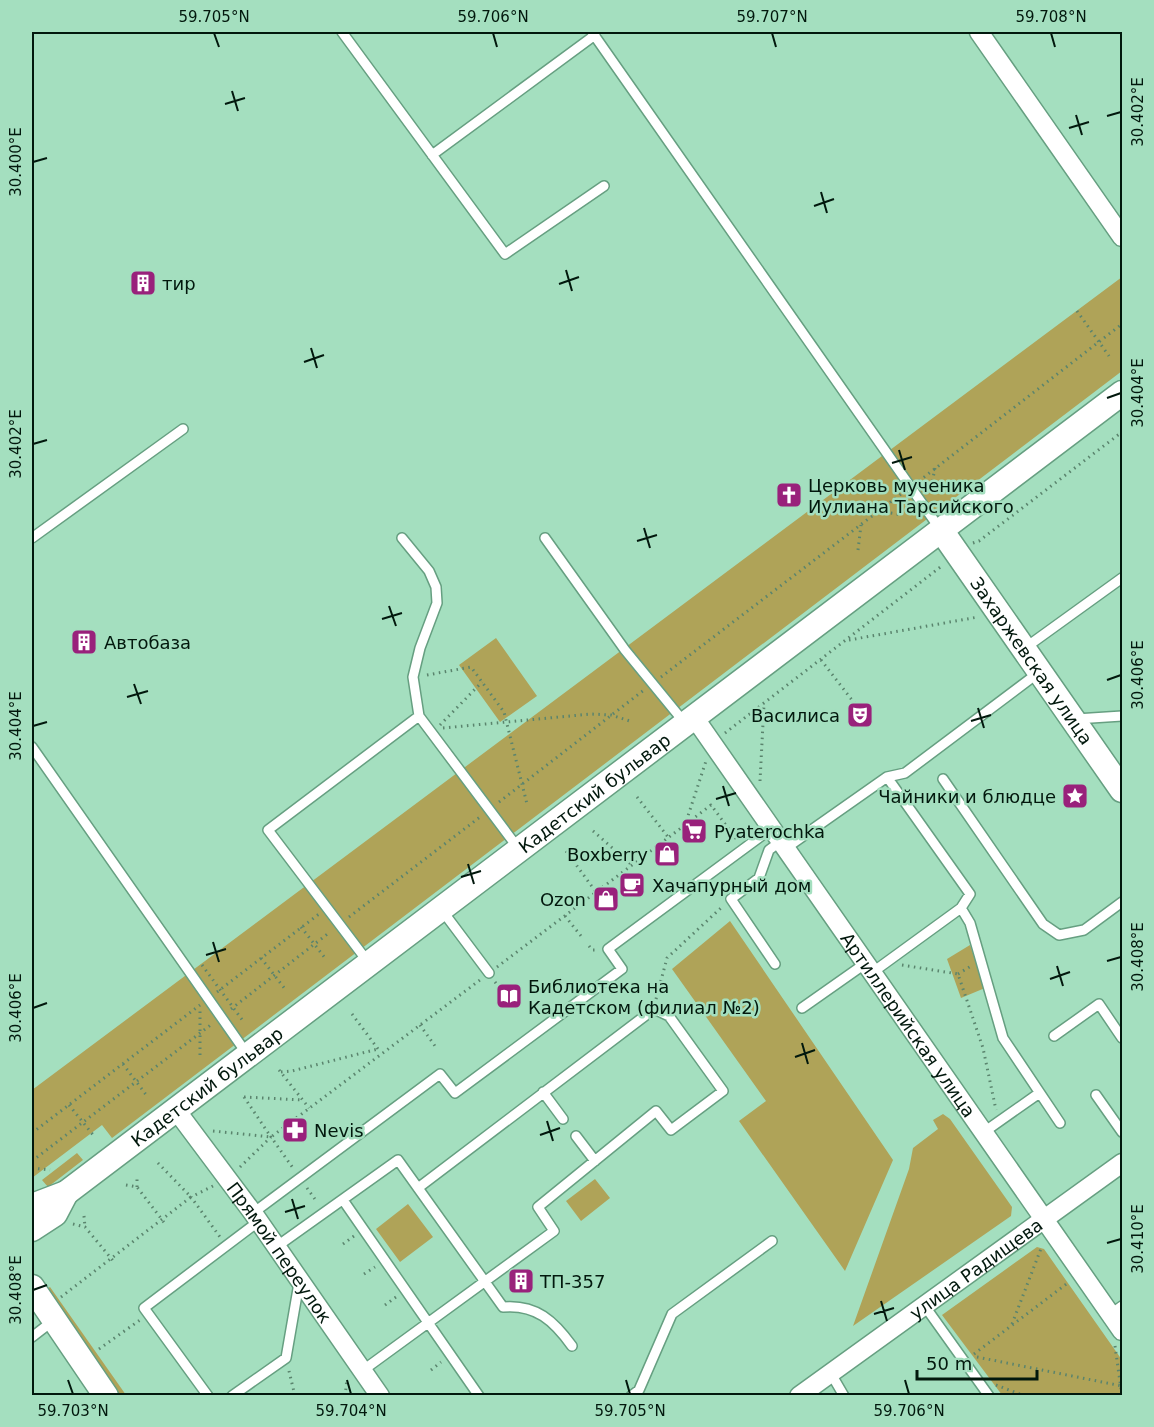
<svg xmlns="http://www.w3.org/2000/svg" width="1154" height="1427" font-family="'DejaVu Sans',sans-serif">
  <style>
    .green { fill: #afa358 }
    .lines { fill: none; stroke-linecap: round; stroke-linejoin: round }
    .lane-casing { stroke: #669f81; stroke-width: 12 }
    .street-casing { stroke: #669f81; stroke-width: 21 }
    .secondary-casing { stroke: #669f81; stroke-width: 27 }
    .path { stroke: #5a846d; stroke-width: 3; stroke-dasharray: 1.5 4.5; stroke-linecap: butt }
    .lane { stroke: #fff; stroke-width: 9 }
    .street { stroke: #fff; stroke-width: 18 }
    .secondary { stroke: #fff; stroke-width: 24 }
    .ticks { fill: none; stroke: #02180d; stroke-width: 2 }
    .labels { text-anchor: middle; dominant-baseline: central; stroke-width: 5; stroke-linejoin: round; paint-order: stroke }
    .poi-label { font-size: 18px; fill: #02180d; stroke: #a4dfbf; text-anchor: start }
    .street-label { font-size: 18px; fill: #02180d; stroke: #a4dfbf }
    .neatline { fill: none; stroke: #02180d; stroke-width: 2 }
    .ticks-label { font-size: 15px; text-anchor: middle; fill: #02180d }
  </style>
  <rect width="100%" height="100%" fill="#a4dfbf"/>
  <!-- green -->
  <path class="green" d="M1122,277V371L112,1138L102,1125L32,1178V1090Z
    M496,638L537,696L500,722L459,665Z
    M730,921L893,1160L845,1271L739,1121L766,1101L672,969Z
    M970,945L985,988L961,998L947,959Z
    M943,1114L950,1119L1012,1207L1011,1216L853,1326L909,1169L913,1148L938,1129L933,1120Z
    M77,1153L83,1160L48,1187L42,1180Z
    M595,1179L610,1198L581,1221L566,1201Z
    M408,1204L433,1237L400,1262L376,1229Z
    M1037,1247L1044,1249L1122,1360V1395H1002L942,1315Z
    M50,1287L126,1395H118L44,1291Z"/>
  <g class="lines">
    <defs>
      <path id="lane" d="M342,32L505,254L604,186
        M592,32L940,529
        M432,155L595,35
        M32,538L183,429
        M402,538L429,571L436,587L437,603L420,648L413,677L419,716L518,848
        M545,538L625,650L684,722
        M1025,648L1122,578
        M1076,719L1122,716
        M32,747L247,1054
        M887,777L970,894L961,908L970,923L1003,1038L1060,1123
        M943,779L1043,924L1059,935L1084,930L1122,902
        M786,848L887,777L905,773L1038,673
        M441,909L489,973
        M368,962L268,830L419,716
        M775,964L731,899L759,878L769,850L781,841
        M873,972L961,908
        M802,1008L866,963
        M1054,1036L1099,1004L1122,1038
        M543,1092L563,1119
        M1096,1095L1122,1132
        M984,1132L1038,1094
        M576,1136L595,1161
        M343,1200L479,1396
        M253,1213L440,1074L455,1093L622,969L608,949L772,828
        M276,1247L398,1160L503,1307C536,1304 554,1321 572,1346
        M924,1305L989,1396
        M1111,1314L1122,1306
        M32,1337L54,1320
        M362,1371L554,1231L538,1207L656,1111L671,1130L723,1091L669,1016L654,1009L418,1188
        M830,1372L844,1396
        M208,1396L144,1308L259,1221
        M232,1396L286,1358L299,1283
        M631,1396L639,1390L672,1314L772,1241"/>
      <g id="street">
        <path d="M979,32L1122,237"/>
        <path id="s1" d="M694,717L1122,1331"/>
        <path id="s2" d="M176,1110L253,1213L380,1396"/>
        <path id="s3" d="M799,1396L1122,1163"/>
      </g>
      <g id="secondary">
        <path id="s4" d="M941,530L1122,790"/>
        <path id="s5" d="M32,1206L66,1193L1122,393"/>
        <path d="M32,1229L55,1214L66,1193"/>
        <path d="M32,1287L106,1396"/>
      </g>
    </defs>
    <!-- lane casing -->
    <use href="#lane" class="lane-casing"/>
    <!-- street casing -->
    <use href="#street" class="street-casing"/>
    <!-- secondary casing -->
    <use href="#secondary" class="secondary-casing"/>
    <!-- path -->
    <path class="path" d="M1077,311L1109,356
      M919,481L1122,324
      M930,493L935,468
      M879,511L902,515
      M973,543L979,541L1122,432
      M858,550L861,525
      M849,640L978,617
      M821,660L862,713
      M427,675L471,667L504,712L527,804
      M661,677L901,494
      M440,725L482,682
      M443,728L591,714L611,715L633,722
      M725,733L943,565
      M760,781L764,704
      M637,797L668,837
      M499,802L644,690
      M686,824L711,805L737,840
      M593,831L632,865
      M566,851L596,892
      M565,916L581,936
      M349,917L480,817
      M301,927L325,958
      M589,946L592,950H598
      M261,958L285,989
      M202,965L243,1021
      M902,965L958,974L983,1048L996,1110
      M497,967L685,825L706,761
      M958,974L971,966
      M495,982L504,994
      M217,992L319,914
      M656,999L667,958L723,906
      M231,1009L330,932
      M352,1014L378,1049
      M420,1025L435,1046
      M200,1055V1009
      M123,1064L147,1096
      M279,1070L309,1108
      M281,1072L292,1071L378,1049
      M244,1097L303,1100
      M244,1097L271,1137
      M69,1105L94,1136
      M213,1131L271,1137L480,980
      M32,1133L200,1005
      M32,1161L212,1024
      M240,1167L271,1137L293,1168
      M32,1168L50,1170
      M126,1185L137,1187L166,1225
      M213,1186L191,1197L220,1237
      M137,1187V1177
      M307,1188L317,1202
      M84,1216L85,1227
      M73,1224L85,1227L115,1263
      M343,1244L354,1236
      M364,1274L375,1267
      M61,1297L191,1197L157,1162
      M385,1305L396,1297
      M1012,1324L1042,1246
      M1115,1346L1122,1396
      M99,1349L140,1320
      M974,1354L1069,1282
      M977,1357L1122,1386
      M431,1370L441,1362
      M289,1371L295,1396
      M996,1385L1025,1396
      M345,1396L347,1379"/>
    <!-- lane -->
    <use href="#lane" class="lane"/>
    <!-- street -->
    <use href="#street" class="street"/>
    <!-- secondary -->
    <use href="#secondary" class="secondary"/>
  </g>
  <!-- ticks -->
  <path class="ticks" d="M214,33L219,47M493,33L497,47M772,33L776,47M1051,33L1055,47M232,91L238,111M225,104L245,98M1076,115L1082,135M1107,116L1121,112M1069,128L1089,122M33,162L47,158M821,192L827,213M814,206L834,199M566,270L572,291M559,284L579,277M311,348L317,368M304,362L324,355M1107,398L1121,393M33,444L47,440M899,450L905,470M892,463L912,457M644,528L650,548M637,541L657,535M389,606L396,626M382,619L402,613M1107,680L1121,675M134,684L141,704M127,697L148,691M978,708L984,728M971,721L991,715M33,726L47,722M723,786L729,806M716,799L736,793M468,864L474,884M461,877L481,871M213,942L219,962M206,955L226,949M1107,961L1121,957M1057,966L1063,986M1050,979L1070,972M33,1008L47,1003M802,1043L808,1064M795,1057L815,1050M547,1121L553,1141M540,1135L560,1128M292,1199L298,1219M285,1212L305,1206M1107,1243L1121,1239M33,1290L47,1285M881,1301L887,1321M874,1314L894,1308M68,1380L73,1394M347,1380L351,1394M626,1380L630,1394M905,1380L909,1394"/>
  <!-- icons -->
  <defs>
    <symbol id="building-square" viewBox="-11 -11 22 22"><rect x="-9" y="-9" width="18" height="18" rx="4" fill="#99217b" stroke="#a4dfbf"/><path d="M-4-6H4V6H1V3H-1V6H-4ZM-2.5-4.3h1.7v1.8h-1.7ZM.8-4.3h1.7v1.8H.8ZM-2.5-1h1.7V.8h-1.7ZM.8-1h1.7V.8H.8Z" fill="#fff"/></symbol>
    <symbol id="church-square" viewBox="-11 -11 22 22"><rect x="-9" y="-9" width="18" height="18" rx="4" fill="#99217b" stroke="#a4dfbf"/><path d="M-1.2-6h2.4v3.5h3.3v2.4h-3.3V6h-2.4V-.1h-3.3v-2.4h3.3Z" fill="#fff"/></symbol>
    <symbol id="theatre-square" viewBox="-11 -11 22 22"><rect x="-9" y="-9" width="18" height="18" rx="4" fill="#99217b" stroke="#a4dfbf"/><path d="M-5-5.5Q0-4 5-5.5V0Q5 5 0 6Q-5 5-5 0ZM-3.3-2.5H-1v1.5H-3.3ZM1-2.5H3.3v1.5H1ZM-2.8 1Q0 5.5 2.8 1Z" fill="#fff"/></symbol>
    <symbol id="sight-square" viewBox="-11 -11 22 22"><rect x="-9" y="-9" width="18" height="18" rx="4" fill="#99217b" stroke="#a4dfbf"/><path d="M0-6L1.8-2.2L6-1.7L2.9 1.2L3.7 5.4L0 3.3L-3.7 5.4L-2.9 1.2L-6-1.7L-1.8-2.2Z" fill="#fff"/></symbol>
    <symbol id="supermarket-square" viewBox="-11 -11 22 22"><rect x="-9" y="-9" width="18" height="18" rx="4" fill="#99217b" stroke="#a4dfbf"/><path d="M-6-5.5h2.5l.6 2H6L4.5 2H-2.5L-4.4-4H-6ZM-1.5 3.2a1.3 1.3 0 1 0 .1 0ZM3 3.2a1.3 1.3 0 1 0 .1 0Z" fill="#fff"/></symbol>
    <symbol id="shop-square" viewBox="-11 -11 22 22"><rect x="-9" y="-9" width="18" height="18" rx="4" fill="#99217b" stroke="#a4dfbf"/><path d="M-5-2.5h2.3a2.7 3.5 0 0 1 5.4 0H5L5.5 6h-11ZM-1.5-2.5h3a1.5 2.3 0 0 0-3 0Z" fill="#fff"/></symbol>
    <symbol id="cafe-square" viewBox="-11 -11 22 22"><rect x="-9" y="-9" width="18" height="18" rx="4" fill="#99217b" stroke="#a4dfbf"/><path d="M-5.5-4.5H6V0H3Q3 3.5 0 3.5H-2.5Q-5.5 3.5-5.5 0ZM3-3.2v2h1.7v-2ZM-6 4.5H4V6H-6Z" fill="#fff"/></symbol>
    <symbol id="library-square" viewBox="-11 -11 22 22"><rect x="-9" y="-9" width="18" height="18" rx="4" fill="#99217b" stroke="#a4dfbf"/><path d="M-6-4Q-3-5.5-.7-3.5V5Q-3 3-6 4ZM6-4Q3-5.5 .7-3.5V5Q3 3 6 4Z" fill="#fff"/></symbol>
    <symbol id="pharmacy-square" viewBox="-11 -11 22 22"><rect x="-9" y="-9" width="18" height="18" rx="4" fill="#99217b" stroke="#a4dfbf"/><path d="M-2-6h4v4h4v4h-4v4h-4v-4h-4v-4h4Z" fill="#fff"/></symbol>
  </defs>
  <g fill-rule="evenodd">
    <use href="#building-square" x="128" y="268" width="30" height="30"/>
    <use href="#church-square" x="774" y="480" width="30" height="30"/>
    <use href="#building-square" x="69" y="627" width="30" height="30"/>
    <use href="#theatre-square" x="845" y="700" width="30" height="30"/>
    <use href="#sight-square" x="1060" y="781" width="30" height="30"/>
    <use href="#supermarket-square" x="679" y="816" width="30" height="30"/>
    <use href="#shop-square" x="652" y="839" width="30" height="30"/>
    <use href="#cafe-square" x="617" y="870" width="30" height="30"/>
    <use href="#shop-square" x="591" y="884" width="30" height="30"/>
    <use href="#library-square" x="494" y="981" width="30" height="30"/>
    <use href="#pharmacy-square" x="280" y="1115" width="30" height="30"/>
    <use href="#building-square" x="506" y="1266" width="30" height="30"/>
  </g>
  <g class="labels">
    <!-- poi labels -->
    <g class="poi-label">
      <text x="162" y="283">тир</text>
      <text x="808" y="485">Церковь мученика<tspan x="808" dy="21">Иулиана Тарсийского</tspan></text>
      <text x="104" y="642">Автобаза</text>
      <text x="840" y="715" text-anchor="end">Василиса</text>
      <text x="1056" y="796" text-anchor="end">Чайники и блюдце</text>
      <text x="714" y="831">Pyaterochka</text>
      <text x="648" y="854" text-anchor="end">Boxberry</text>
      <text x="652" y="885">Хачапурный дом</text>
      <text x="586" y="899" text-anchor="end">Ozon</text>
      <text x="528" y="986">Библиотека на<tspan x="528" dy="21">Кадетском (филиал №2)</tspan></text>
      <text x="314" y="1130">Nevis</text>
      <text x="540" y="1281">ТП-357</text>
    </g>
    <!-- street labels -->
    <g class="street-label">
      <text stroke="none"><textPath href="#s4" startOffset="159">Захаржевская улица</textPath></text>
      <text stroke="none"><textPath href="#s5" startOffset="699">Кадетский бульвар</textPath></text>
      <text stroke="none"><textPath href="#s1" startOffset="375">Артиллерийская улица</textPath></text>
      <text stroke="none"><textPath href="#s5" startOffset="213">Кадетский бульвар</textPath></text>
      <text stroke="none"><textPath href="#s2" startOffset="176">Прямой переулок</textPath></text>
      <text stroke="none"><textPath href="#s3" startOffset="218">улица Радищева</textPath></text>
    </g>
  </g>
  <!-- border -->
  <rect width="1154" height="1427" fill="none" stroke="#a4dfbf" stroke-width="66"/>
  <!-- scale -->
  <path d="M917 1370v9h120v-9" fill="none" stroke="#02180d" stroke-width="3"/>
  <text x="926" y="1370" font-size="18" fill="#02180d" stroke="#a4dfbf" stroke-width="4.5" paint-order="stroke">50 m</text>
  <rect x="33" y="33" width="1088" height="1361" class="neatline"/>
  <g class="ticks-label">
    <text x="214" y="22">59.705°N</text>
    <text x="493" y="22">59.706°N</text>
    <text x="772" y="22">59.707°N</text>
    <text x="1051" y="22">59.708°N</text>
    <text transform="translate(1138 112) rotate(-90)" y="5">30.402°E</text>
    <text transform="translate(16 162) rotate(-90)" y="5">30.400°E</text>
    <text transform="translate(1138 393) rotate(-90)" y="5">30.404°E</text>
    <text transform="translate(16 444) rotate(-90)" y="5">30.402°E</text>
    <text transform="translate(1138 675) rotate(-90)" y="5">30.406°E</text>
    <text transform="translate(16 726) rotate(-90)" y="5">30.404°E</text>
    <text transform="translate(1138 957) rotate(-90)" y="5">30.408°E</text>
    <text transform="translate(16 1008) rotate(-90)" y="5">30.406°E</text>
    <text transform="translate(1138 1239) rotate(-90)" y="5">30.410°E</text>
    <text transform="translate(16 1290) rotate(-90)" y="5">30.408°E</text>
    <text x="73" y="1416">59.703°N</text>
    <text x="351" y="1416">59.704°N</text>
    <text x="630" y="1416">59.705°N</text>
    <text x="909" y="1416">59.706°N</text>
  </g>
</svg>
